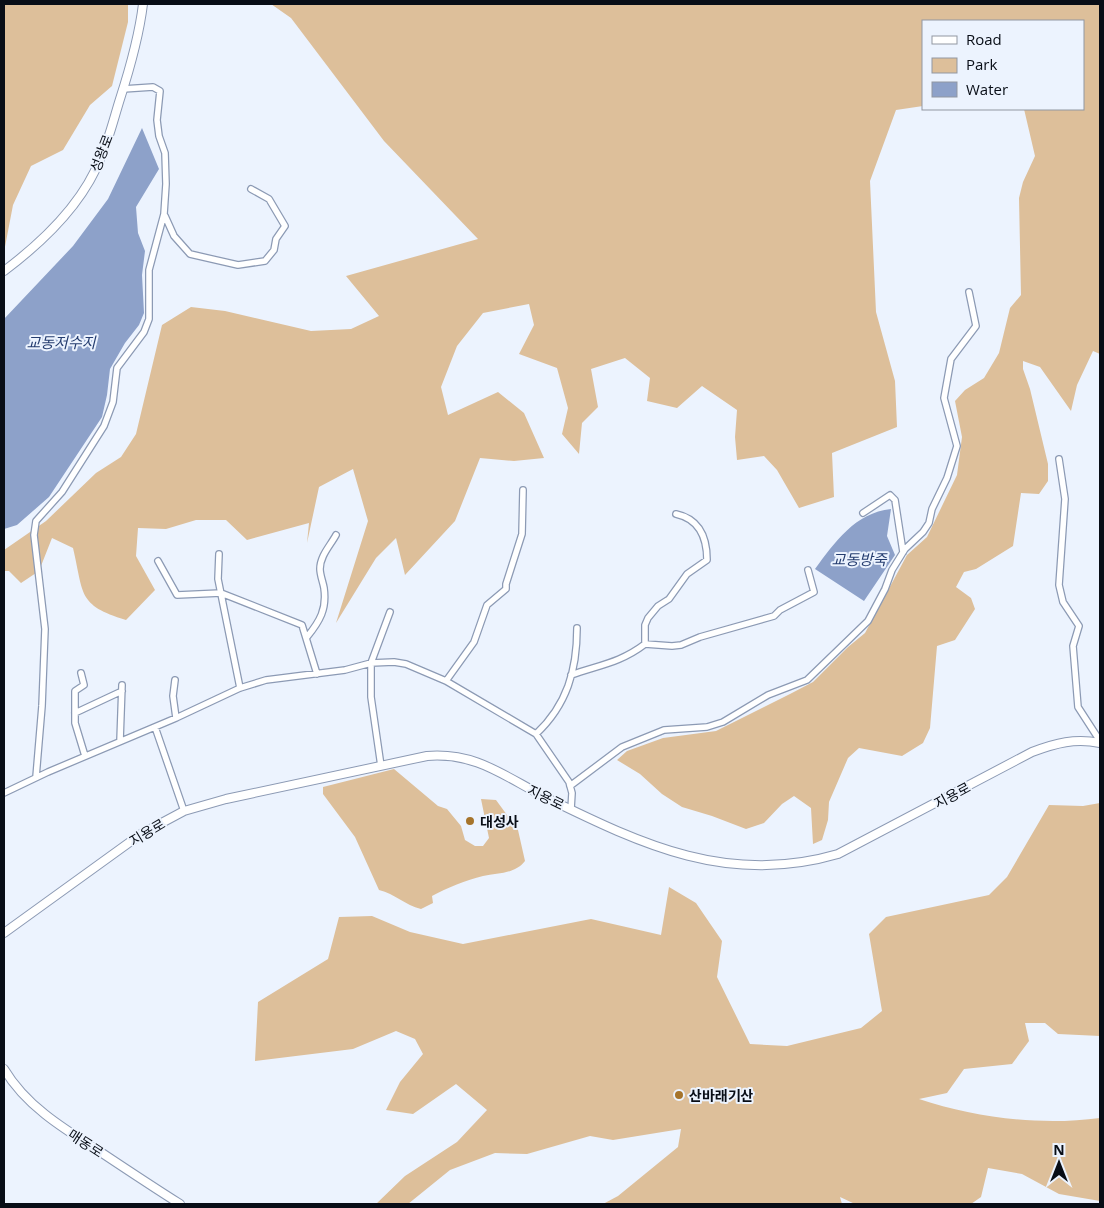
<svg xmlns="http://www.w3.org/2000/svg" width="1104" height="1208" font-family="'Open Sans','Noto Sans KR',sans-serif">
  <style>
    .green { fill: #ddbf9a }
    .water { fill: #8da1c9 }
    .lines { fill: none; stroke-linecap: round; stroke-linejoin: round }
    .minor-casing { stroke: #8c9ab4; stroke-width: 8 }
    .tertiary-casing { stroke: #8c9ab4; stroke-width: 10 }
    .minor { stroke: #fff; stroke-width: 5.5 }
    .tertiary { stroke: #fff; stroke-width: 8 }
    .poi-dot { fill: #a6742b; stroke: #ecf3fe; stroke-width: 2 }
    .labels { text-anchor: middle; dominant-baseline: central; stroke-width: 4; stroke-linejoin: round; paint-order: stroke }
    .street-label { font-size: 14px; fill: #080d16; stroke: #ecf3fe }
    .poi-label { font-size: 14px; font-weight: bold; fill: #080d16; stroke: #ecf3fe; text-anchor: start }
    .water-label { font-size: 15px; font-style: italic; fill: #243c6f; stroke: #ecf3fe }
  </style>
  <rect width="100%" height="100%" fill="#ecf3fe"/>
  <!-- green -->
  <path class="green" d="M4,4H128V22L112,86L90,105L63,150L31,166L13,205L4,252Z
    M271,4H1100V354L1093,351L1077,385L1071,411L1040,367L1023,361V369L1030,389L1048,464V481L1039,494L1021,493L1013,546L976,569L964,572L956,587L971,598L975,609L955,640L937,646L930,728L923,743L902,756L859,748L848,758L829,802L828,820L822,840L813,844L811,808L794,796L782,804L764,823L746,829L712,816L682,807L662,794L640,774L617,760L627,751L663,738L716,731L790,694L813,682L848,647L865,633L907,555L927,537L957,475L962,437L955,401L965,390L984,378L999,353L1010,308L1021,295L1019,198L1023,182L1035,156L1024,109H1083V21H923V106L896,110L870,181L876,312L895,381L897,427L832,453L834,497L799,508L777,470L764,456L737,460L735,437L737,410L702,386L677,408L647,401L650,378L625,358L591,369L598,407L582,423L579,454L562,434L568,408L557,368L519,354L534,325L529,304L483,313L457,346L441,387L448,415L498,392L524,413L544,458L514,461L480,458L455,521L405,575L396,538L376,558L336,623L368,521L353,469L319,487L307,543L309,523L247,540L226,520H196L166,529L138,528L136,556L155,590L126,620C77,605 84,594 73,548L52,538L39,571L21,583L9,571H4V550L46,521L96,473L121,457L136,434L162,325L191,307L225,311L311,331L351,329L379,316L346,276L478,239L384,141L291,18Z
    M394,769L438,806L447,809L461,826L465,840L475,846H483L489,838L481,799L496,800L518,830L525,861C515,874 498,873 483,876C466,880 447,888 432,896L433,903L421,909C405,905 395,894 379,890L355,837L323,794V787Z
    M1100,803V1036L1058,1034L1045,1023H1025L1029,1041L1012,1064L964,1069L947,1093L919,1099C976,1118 1041,1126 1100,1118V1201L1059,1194L1022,1174L988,1168L981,1197L971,1204H855L840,1197L842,1204H603L618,1196L678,1147L681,1129L613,1140L590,1136L527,1154L495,1153L450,1170L408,1204H376L405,1176L457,1142L487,1110L456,1084L413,1114L386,1110L400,1082L423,1054L415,1039L396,1031L353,1049L255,1061L258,1002L328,959L339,917L372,916L410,932L463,944L591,919L661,935L669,887L696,903L722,941L717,977L750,1044L787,1046L861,1028L882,1011L869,934L886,917L989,895L1007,877L1049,805L1083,806Z"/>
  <!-- water -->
  <path class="water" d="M142,128L159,169L136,207L138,233L145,251L142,275L144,313L139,325L125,343L110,369L107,395L102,417L49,497L17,525L4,529V319L73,246L108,199Z
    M891,509L887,536L895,555L864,601L815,569C835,542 855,513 891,509Z"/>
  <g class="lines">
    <defs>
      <path id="minor" d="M165,216L174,236L190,254L238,265L265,261L274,250L276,239L285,226L269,199L251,189
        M1059,459L1065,499L1059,585L1063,602L1079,626L1073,646L1078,707L1100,741
        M863,513L890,495L895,500L903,552
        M219,554L218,579L240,688
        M158,561L177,595L221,593L302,625L317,674
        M307,637C320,621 327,609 324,588C323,582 320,575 320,569C320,556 330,546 336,535
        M645,644V625L648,618L658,606L669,599L687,574L707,560C707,537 699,519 676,514
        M81,673L84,685L75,691V723L85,756
        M571,675C599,665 620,663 645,644L672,646L681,645L700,637L774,616L780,610L814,592L808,570
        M175,680L173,696L176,718
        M446,681L474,642L487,605L506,589V584L522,534L523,490
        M75,713L122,691
        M155,727L184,811
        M536,734C567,705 577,670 577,628
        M120,741L122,685
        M381,766L371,697V663L390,612
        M36,777L42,706L45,629L34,535L36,521L62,492L104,426L113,402L117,368L144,332L149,319V270L164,214L166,184L165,153L159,136L157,120L160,91L153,87L123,89
        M570,786L622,747L664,730L707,727L723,722L768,695L807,680L868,621L885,589L892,570L905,549L923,532L929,523L932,509L947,478L957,446L944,398L951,359L976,326L969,292
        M4,793L48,772L176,718L240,688L266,680L345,670L371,663L394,662L406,664L446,681L536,734L569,782L572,793L571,809"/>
      <path id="tertiary" d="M4,271C44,241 83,204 101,157C109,139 114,118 120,99C130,68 139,37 143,4
        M4,933L141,834L184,811L226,799L427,756C477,752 505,777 547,798C643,845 729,886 838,854L1032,752C1056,743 1075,738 1100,743
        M4,1069C26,1106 64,1129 99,1151C126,1169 153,1187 180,1204"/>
    </defs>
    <!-- minor casing -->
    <use href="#minor" class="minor-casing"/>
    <!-- tertiary casing -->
    <use href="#tertiary" class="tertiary-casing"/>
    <!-- minor -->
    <use href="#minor" class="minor"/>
    <!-- tertiary -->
    <use href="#tertiary" class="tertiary"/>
  </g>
  <!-- markers -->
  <g class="poi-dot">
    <circle cx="470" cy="821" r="5"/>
    <circle cx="679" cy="1095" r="5"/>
  </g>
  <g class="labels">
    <!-- street labels -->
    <g class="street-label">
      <text transform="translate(101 153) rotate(-69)">성왕로</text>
      <text transform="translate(952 795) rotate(-28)">지용로</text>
      <text transform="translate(546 797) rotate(26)">지용로</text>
      <text transform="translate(147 832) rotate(-31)">지용로</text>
      <text transform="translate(86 1143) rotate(33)">매동로</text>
    </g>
    <!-- poi labels -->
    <g class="poi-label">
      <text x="480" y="821">대성사</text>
      <text x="689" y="1095">산바래기산</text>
    </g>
    <!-- water labels -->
    <g class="water-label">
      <text x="61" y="342">교동저수지</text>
      <text x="859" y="559">교동방죽</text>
    </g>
  </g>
  <!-- border -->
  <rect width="1104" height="1208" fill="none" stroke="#080d16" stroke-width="10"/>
  <!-- legend -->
  <rect x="922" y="20" width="162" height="90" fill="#ecf3fe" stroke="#9197a1"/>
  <rect x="932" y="36" width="25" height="8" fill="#ffffff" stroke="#9197a1"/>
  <text x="966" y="45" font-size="15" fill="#080d16">Road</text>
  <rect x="932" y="58" width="25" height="15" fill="#ddbf9a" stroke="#9197a1"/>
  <text x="966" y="70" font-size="15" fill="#080d16">Park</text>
  <rect x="932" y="82" width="25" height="15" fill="#8da1c9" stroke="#9197a1"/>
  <text x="966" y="95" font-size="15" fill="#080d16">Water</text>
  <!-- north arrow -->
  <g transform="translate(1059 1163)" stroke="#ecf3fe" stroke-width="4" paint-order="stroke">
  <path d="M0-4L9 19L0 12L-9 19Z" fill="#080d16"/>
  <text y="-8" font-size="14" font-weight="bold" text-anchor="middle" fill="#080d16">N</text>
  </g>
</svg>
